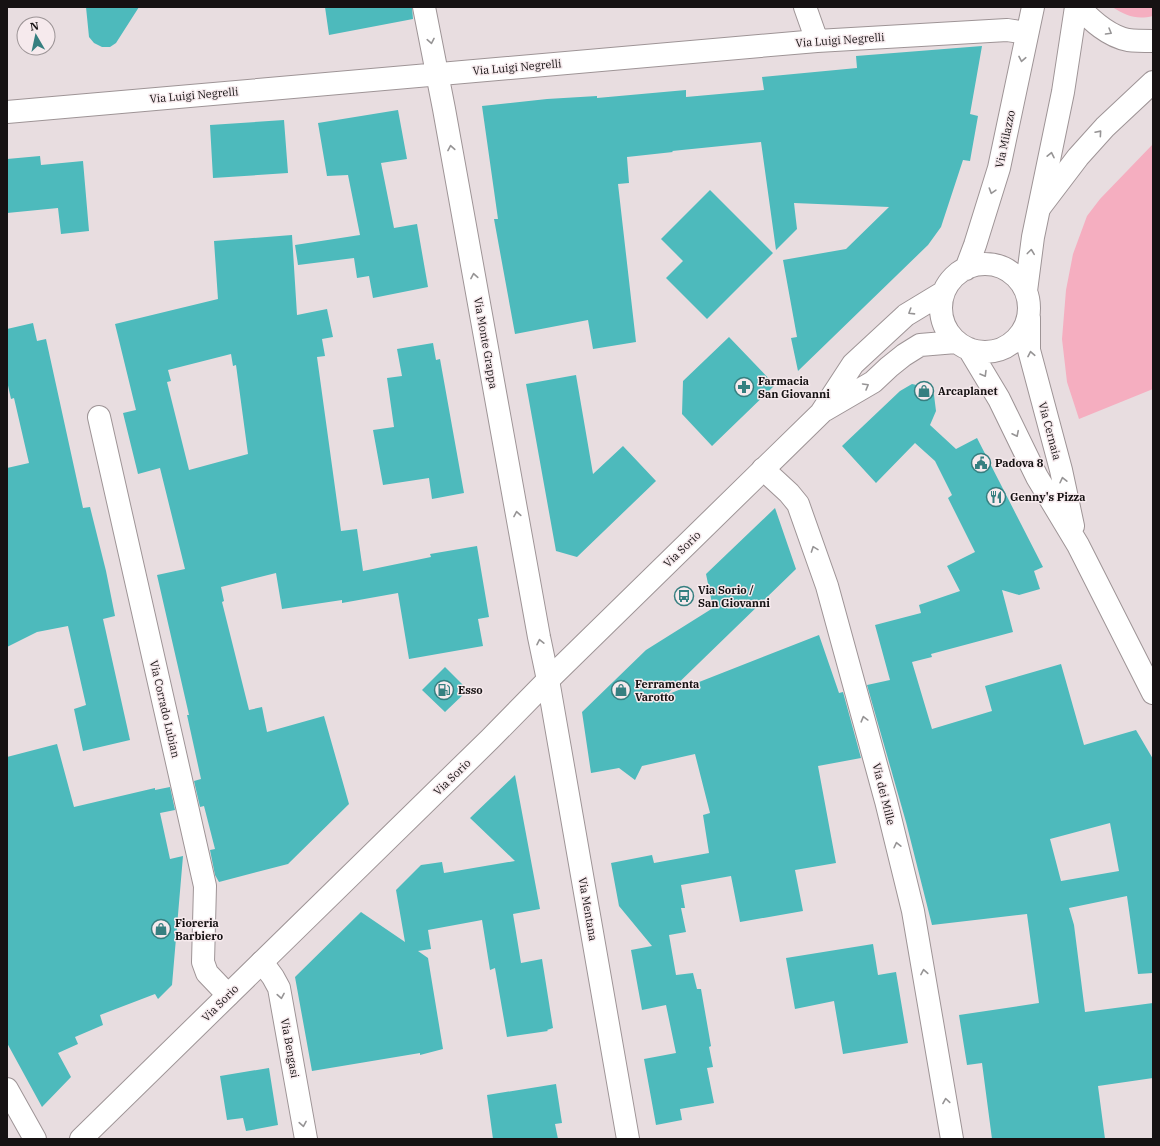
<svg xmlns="http://www.w3.org/2000/svg" width="1160" height="1146" font-family="'IBM Plex Serif',serif">
  <style>
    .green { fill: #f5aec0 }
    .building { fill: #4dbabc; fill-rule: evenodd }
    .lines { fill: none; stroke-linecap: round; stroke-linejoin: round }
    .street-casing { stroke: #9e9496; stroke-width: 24 }
    .secondary-casing { stroke: #9e9496; stroke-width: 24 }
    .street { stroke: #fff; stroke-width: 22 }
    .secondary { stroke: #fff; stroke-width: 22 }
    .oneway { stroke: #969495 }
    .labels { text-anchor: middle; dominant-baseline: central; stroke-width: 3; stroke-linejoin: round; paint-order: stroke }
    .street-label { font-size: 11px; fill: #161213; stroke: #f6eaed }
    .poi-label { font-size: 11px; font-weight: bold; fill: #161213; stroke: #f6eaed; text-anchor: start }
  </style>
  <rect width="100%" height="100%" fill="#e8dde0"/>
  <!-- green -->
  <path class="green" d="M1112,7H1153V16C1136,20 1127,16 1112,7Z
    M1153,144V389L1079,419L1067,382L1062,339L1066,290L1073,254L1087,216L1100,199Z"/>
  <!-- building -->
  <path class="building" d="M86,7H139L116,43L110,47H102L94,43L89,37Z
    M325,7H412L413,19L329,35Z
    M982,46L970,114L978,116L970,161L963,160L941,227L928,245L798,371L791,338L797,337L783,260L846,249L889,207L794,203L797,229L776,250L761,142L672,151L673,152L627,157L629,183L618,184L636,342L593,349L588,320L515,334L494,219H498L482,106L547,99L597,96V98L686,90V97L764,90L762,77L857,68L856,56Z
    M398,110L407,159L381,163L394,228L417,224L428,287L373,298L369,276L357,278L354,258L298,265L295,245L360,235L348,175L327,176L318,123Z
    M284,120L288,173L213,178L210,125Z
    M40,156L41,165L83,161L89,231L61,234L58,208L7,213V159Z
    M710,190L773,253L707,319L666,278L683,261L661,239Z
    M292,235L297,315L327,309L333,337L322,339L325,356L317,357L341,531L357,529L363,571L431,557L430,554L477,546L489,617L478,619L483,646L409,659L398,593L342,603V600L282,609L276,573L221,587L224,601L222,602L249,710L262,707L267,732L324,716L349,804L288,864L219,882L215,875L210,850L215,849L204,806L200,807L194,781L201,779L187,715H189L157,575L185,569L160,468L138,474L123,413L136,410L115,324L218,299L214,241ZM231,354L233,366L236,365L248,454L189,470L167,382L171,381L168,370Z
    M33,323L37,341L46,339L83,508L90,507L106,571L115,616L103,619L130,740L83,751L74,709L86,705L68,626L37,632L7,647V468L29,463L14,398L11,399L7,381V329Z
    M729,337L775,385L712,446L682,414L683,381Z
    M433,343L436,360L440,359L464,493L432,499L429,478L383,485L373,430L394,427L387,378L402,376L397,349Z
    M576,375L593,474L623,446L656,481L577,557L556,551L526,384Z
    M912,384L926,387L934,395L936,411L930,425L956,449L977,438L1043,567L1034,571L1040,589L1019,595L1002,590L1013,632L931,654L932,657L912,662L932,729L992,711L985,686L1061,664L1084,745L1136,730L1153,759V973L1138,974L1127,896L1069,908L1074,925L1085,1012L1153,1003V1078L1098,1086L1105,1139H992L982,1063L967,1065L959,1015L1039,1003L1027,914L932,925L906,822L867,685L890,680L875,625L921,613L919,605L960,591L947,566L975,552L948,498L952,495L935,461L915,443L876,483L842,446L900,391ZM1110,823L1119,871L1061,881L1050,839Z
    M775,508L796,569L666,695L819,635L839,693L843,692L861,758L818,766L836,863L795,870L803,911L740,922L731,876L681,885L685,908H681L686,932L669,935L676,975L693,973L697,989H701L711,1046L709,1047L713,1067L707,1068L714,1103L680,1109L682,1120L656,1125L644,1059L676,1053L666,1005L642,1010L631,950L652,946L619,906L611,863L652,855L654,863L709,853L703,815L710,813L695,754L642,766L635,780L619,768L591,773L582,712L646,650L713,608L706,574Z
    M445,667L468,690L445,712L422,690Z
    M57,744L74,807L155,788V790L170,787L175,810L160,813L170,859L183,856L172,985L158,999L155,994L100,1015L103,1025L75,1037L78,1044L58,1053L71,1077L42,1107L7,1043V757Z
    M515,775L540,909L513,914L521,963L542,959L553,1028L547,1030L548,1031L507,1037L495,968L490,970L482,920L428,930L431,949L418,951L428,958L443,1049L420,1055V1053L312,1071L295,977L361,912L405,942L396,890L421,865L442,862L444,873L515,861L470,818Z
    M873,944L878,975L896,972L908,1043L843,1054L834,1001L795,1009L786,958Z
    M269,1068L278,1125L246,1131L243,1118L227,1120L220,1076Z
    M556,1084L562,1123L555,1124L558,1139H493L487,1095Z"/>
  <g class="lines">
    <defs>
      <path id="street" d="M424,7L444,109L539,637L548,680L628,1139
        M805,7L817,41
        M1079,7C1092,21 1108,36 1128,40C1136,41 1145,41 1153,41
        M7,112L817,41L1007,30L1027,33
        M1040,207L1078,157L1105,127L1153,82
        M99,417L205,886L203,962L207,973L228,995
        M763,469L789,493L798,504L827,586L886,801L913,911L952,1139
        M262,962L273,977L279,988L306,1139
        M7,1089L35,1139"/>
      <path id="secondary" d="M941 308a44 44 0 1 1 88 0a44 44 0 1 1-88 0Z
        M966,269L975,245L999,168L1033,7
        M1026,291L1033,237L1063,92L1076,7
        M1029,318V350L1061,470L1073,526
        M969,349L999,399L1037,477L1078,545L1153,693
        M825,410L873,382L889,367L904,355L920,345L956,342
        M81,1139L490,739L548,680L821,413L853,364L906,315L944,292"/>
    </defs>
    <!-- street casing -->
    <use href="#street" class="street-casing"/>
    <!-- secondary casing -->
    <use href="#secondary" class="secondary-casing"/>
    <!-- street -->
    <use href="#street" class="street"/>
    <!-- secondary -->
    <use href="#secondary" class="secondary"/>
  </g>
  <!-- one-way arrows -->
  <defs><path id="oneway-chevron" d="M-2-3.5L2.5 0L-2 3.5" fill="none" stroke-width="1.6" stroke-linecap="round" stroke-linejoin="round"/></defs>
  <g class="oneway">
    <use href="#oneway-chevron" transform="translate(1109 32) rotate(30)"/>
    <use href="#oneway-chevron" transform="translate(431 41) rotate(79)"/>
    <use href="#oneway-chevron" transform="translate(1022 59) rotate(101)"/>
    <use href="#oneway-chevron" transform="translate(1099 133) rotate(-49)"/>
    <use href="#oneway-chevron" transform="translate(451 148) rotate(-100)"/>
    <use href="#oneway-chevron" transform="translate(1051 155) rotate(-78)"/>
    <use href="#oneway-chevron" transform="translate(992 191) rotate(107)"/>
    <use href="#oneway-chevron" transform="translate(1031 252) rotate(-83)"/>
    <use href="#oneway-chevron" transform="translate(474 276) rotate(-100)"/>
    <use href="#oneway-chevron" transform="translate(911 312) rotate(148)"/>
    <use href="#oneway-chevron" transform="translate(1031 354) rotate(-101)"/>
    <use href="#oneway-chevron" transform="translate(984 374) rotate(59)"/>
    <use href="#oneway-chevron" transform="translate(866 386) rotate(-30)"/>
    <use href="#oneway-chevron" transform="translate(1016 434) rotate(64)"/>
    <use href="#oneway-chevron" transform="translate(1063 480) rotate(-103)"/>
    <use href="#oneway-chevron" transform="translate(517 514) rotate(-100)"/>
    <use href="#oneway-chevron" transform="translate(814 549) rotate(-110)"/>
    <use href="#oneway-chevron" transform="translate(540 642) rotate(-102)"/>
    <use href="#oneway-chevron" transform="translate(864 719) rotate(-105)"/>
    <use href="#oneway-chevron" transform="translate(897 845) rotate(-103)"/>
    <use href="#oneway-chevron" transform="translate(924 972) rotate(-100)"/>
    <use href="#oneway-chevron" transform="translate(281 996) rotate(80)"/>
    <use href="#oneway-chevron" transform="translate(946 1101) rotate(-99)"/>
    <use href="#oneway-chevron" transform="translate(303 1124) rotate(80)"/>
  </g>
  <!-- icons -->
  <defs>
    <symbol id="pharmacy-ring" viewBox="-11 -11 22 22"><circle r="9.5" fill="#f6eaed" stroke="#367f80" stroke-width="1.5"/><path d="M-2-6h4v4h4v4h-4v4h-4v-4h-4v-4h4Z" fill="#367f80"/></symbol>
    <symbol id="shop-ring" viewBox="-11 -11 22 22"><circle r="9.5" fill="#f6eaed" stroke="#367f80" stroke-width="1.5"/><path d="M-5-2.5h2.3a2.7 3.5 0 0 1 5.4 0H5L5.5 6h-11ZM-1.5-2.5h3a1.5 2.3 0 0 0-3 0Z" fill="#367f80"/></symbol>
    <symbol id="civic-ring" viewBox="-11 -11 22 22"><circle r="9.5" fill="#f6eaed" stroke="#367f80" stroke-width="1.5"/><path d="M-.6-6.5H3V-4.5H.6V-3L4-1V1h2V6H-6V1h2V-1L-.6-3ZM-1.2 2.5V6h2.4V2.5Z" fill="#367f80"/></symbol>
    <symbol id="restaurant-ring" viewBox="-11 -11 22 22"><circle r="9.5" fill="#f6eaed" stroke="#367f80" stroke-width="1.5"/><path d="M-5-6h1v4h1v-4h1v4h1v-4h1v5L-1.5 .5V6h-2V.5L-5-1ZM5-6V6H3V1.5H1.5Q1.5-4 5-6Z" fill="#367f80"/></symbol>
    <symbol id="bus-ring" viewBox="-11 -11 22 22"><circle r="9.5" fill="#f6eaed" stroke="#367f80" stroke-width="1.5"/><path d="M-5-6H5V4H4V6H2V4H-2V6H-4V4H-5ZM-3.5-4V0h7V-4ZM-3.5 1.2v1.5H-2V1.2ZM2 1.2v1.5H3.5V1.2Z" fill="#367f80"/></symbol>
    <symbol id="fuel-ring" viewBox="-11 -11 22 22"><circle r="9.5" fill="#f6eaed" stroke="#367f80" stroke-width="1.5"/><path d="M-5.5-6h7V0h2V4h1.3V-2.5L3-4.5l.8-.8L6-3V5H2.5V1h-1V6h-7ZM-4.2-4.7v3.2H.2V-4.7Z" fill="#367f80"/></symbol>
  </defs>
  <g fill-rule="evenodd">
    <use href="#pharmacy-ring" x="733" y="376" width="22" height="22"/>
    <use href="#shop-ring" x="913" y="380" width="22" height="22"/>
    <use href="#civic-ring" x="970" y="452" width="22" height="22"/>
    <use href="#restaurant-ring" x="985" y="486" width="22" height="22"/>
    <use href="#bus-ring" x="673" y="585" width="22" height="22"/>
    <use href="#fuel-ring" x="433" y="679" width="22" height="22"/>
    <use href="#shop-ring" x="610" y="679" width="22" height="22"/>
    <use href="#shop-ring" x="150" y="918" width="22" height="22"/>
  </g>
  <g class="labels">
    <!-- street labels -->
    <g class="street-label">
      <text transform="translate(840 40) rotate(-4)">Via Luigi Negrelli</text>
      <text transform="translate(517 67) rotate(-5)">Via Luigi Negrelli</text>
      <text transform="translate(194 95) rotate(-5)">Via Luigi Negrelli</text>
      <text transform="translate(1005 139) rotate(-78)">Via Milazzo</text>
      <text transform="translate(486 343) rotate(80)">Via Monte Grappa</text>
      <text transform="translate(1050 431) rotate(75)">Via Cernaia</text>
      <text transform="translate(682 549) rotate(-44)">Via Sorio</text>
      <text transform="translate(165 709) rotate(77)">Via Corrado Lubian</text>
      <text transform="translate(452 777) rotate(-44)">Via Sorio</text>
      <text transform="translate(884 794) rotate(76)">Via dei Mille</text>
      <text transform="translate(588 909) rotate(80)">Via Mentana</text>
      <text transform="translate(220 1003) rotate(-45)">Via Sorio</text>
      <text transform="translate(290 1048) rotate(80)">Via Bengasi</text>
    </g>
    <!-- poi labels -->
    <g class="poi-label">
      <text x="758" y="381">Farmacia<tspan x="758" dy="13">San Giovanni</tspan></text>
      <text x="938" y="391">Arcaplanet</text>
      <text x="995" y="463">Padova 8</text>
      <text x="1010" y="497">Genny's Pizza</text>
      <text x="698" y="590">Via Sorio /<tspan x="698" dy="13">San Giovanni</tspan></text>
      <text x="635" y="684">Ferramenta<tspan x="635" dy="13">Varotto</tspan></text>
      <text x="458" y="690">Esso</text>
      <text x="175" y="923">Fioreria<tspan x="175" dy="13">Barbiero</tspan></text>
    </g>
  </g>
  <!-- border -->
  <rect width="1160" height="1146" fill="none" stroke="#161213" stroke-width="16"/>
  <!-- north arrow -->
  <g transform="translate(36 36) rotate(351)"><circle r="19" fill="#f6eaed" stroke="#9c9496"/>
  <path d="M0-3L7 15L0 10L-7 15Z" fill="#367f80"/>
  <text y="-6" font-size="11" font-weight="bold" text-anchor="middle" fill="#161213">N</text>
  </g>
</svg>
